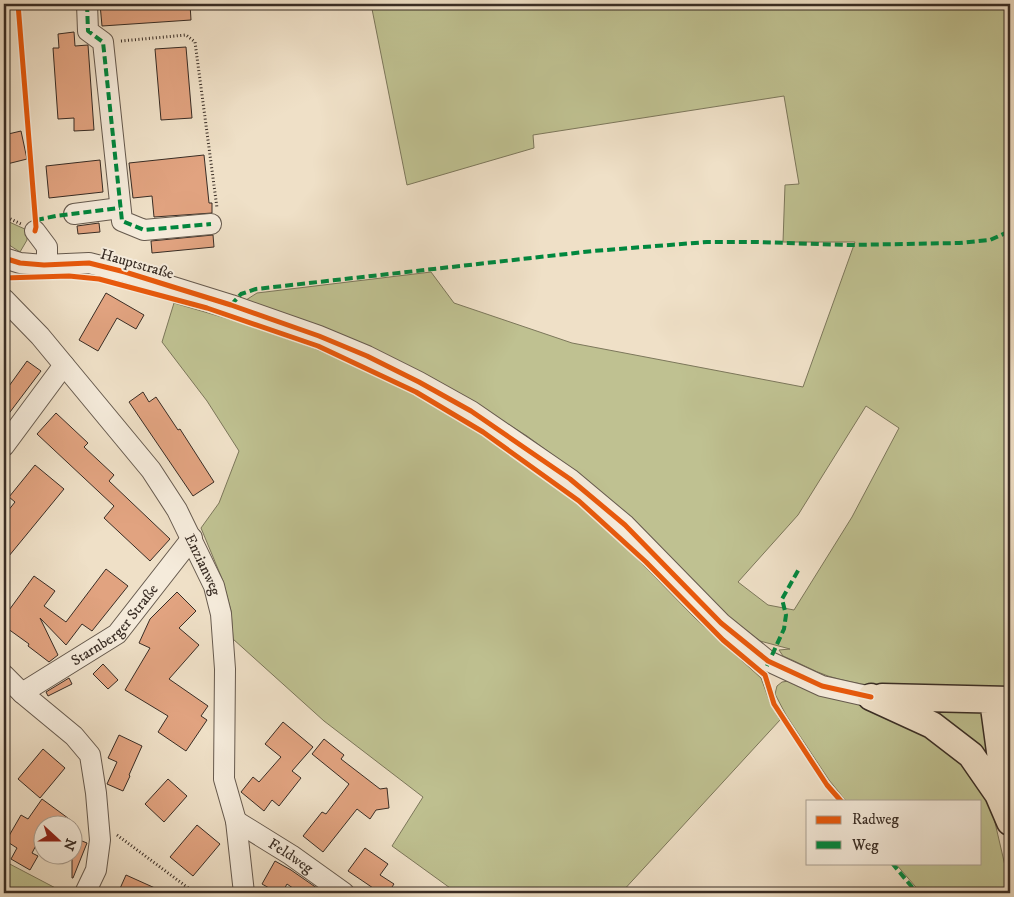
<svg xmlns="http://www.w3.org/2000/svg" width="1014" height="897" font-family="'IM FELL DW Pica',serif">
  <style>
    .green { fill: #bfc191; stroke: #7c775b; fill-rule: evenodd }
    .building { fill: #e1a380; stroke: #392d25 }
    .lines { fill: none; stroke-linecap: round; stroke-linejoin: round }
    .minor-casing { stroke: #665a4e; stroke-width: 22 }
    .major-casing { stroke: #392d25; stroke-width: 29 }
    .path { stroke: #392d25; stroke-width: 3; stroke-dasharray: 1 2.5; stroke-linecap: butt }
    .minor { stroke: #f5ebdb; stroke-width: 20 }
    .major { stroke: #efe0c7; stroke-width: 26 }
    .quiet { stroke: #00873e; stroke-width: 4; stroke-dasharray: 8 4; stroke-linecap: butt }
    .cycleway-casing { stroke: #f5ebdb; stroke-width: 8 }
    .cycleway { stroke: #e8590c; stroke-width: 5 }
    .labels { text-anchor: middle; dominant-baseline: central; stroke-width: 4; stroke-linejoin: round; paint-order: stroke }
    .street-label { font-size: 15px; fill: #392d25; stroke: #f5ebdb }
  </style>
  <rect width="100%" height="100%" fill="#efe0c7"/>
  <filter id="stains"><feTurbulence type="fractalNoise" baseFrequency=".004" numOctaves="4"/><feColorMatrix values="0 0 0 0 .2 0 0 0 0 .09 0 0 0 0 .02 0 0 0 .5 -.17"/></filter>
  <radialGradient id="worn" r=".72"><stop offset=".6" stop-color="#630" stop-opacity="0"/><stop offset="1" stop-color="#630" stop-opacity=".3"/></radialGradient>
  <!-- green -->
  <path class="green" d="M371,4H1010V690C950,689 886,694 828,676C813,671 798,662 783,656L779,650L790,649L760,641L735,623L576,472L527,436L474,403L246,300L257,293L431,272L454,303L572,343L803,387L855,242H783L785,185L799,184L784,96L533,135L534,148L407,185ZM866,406L899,428L852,517L794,610L768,605L738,582L798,515Z
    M7,221L27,230V240L20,252L6,243L4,246V224Z
    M174,303L246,324L316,349L368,371L414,394L480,434L527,465L576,502L618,539L695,618L761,678L771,705L780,720L621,893H457L392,846L423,797L324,721L233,639L231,611L223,581L201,528L219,503L239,451L207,401L162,342Z
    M789,681L915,722L980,781L993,814L1006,870L1010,877V893H921L895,863H980V801H846L829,780L786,715L775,694L777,686L782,682Z
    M919,708L981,711L989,719L1001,793Z
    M4,861L65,893H4Z"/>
  <!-- building -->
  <path class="building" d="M100,4H190L191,20L102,26Z
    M74,32L75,46L88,45L94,130L74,131V118L58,119L53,48H59L58,34Z
    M186,47L192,118L161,120L155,49Z
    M21,131L27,159L7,164L4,148V135Z
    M204,155L209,203H212V213L154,217L152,196L133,198L129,163Z
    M100,160L103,192L49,198L46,166Z
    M99,223L100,232L78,234L77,226Z
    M213,235L214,247L152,253L151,241Z
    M106,293L144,315L136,329L117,318L98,351L79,340Z
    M27,361L41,371L4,420V393Z
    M143,392L149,402L156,397L178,430L180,429L214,482L193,496L129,402Z
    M56,413L88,443L84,447L114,475L109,481L170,539L150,561L104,518L114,506L37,434Z
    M35,465L64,489L4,562V516L15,502L9,497Z
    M106,569L128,586L92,631L82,624L66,645L40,618L58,655L49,662L28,646L29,644L4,626V617L34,576L55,591L44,606L66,622Z
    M177,592L196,611L179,628L199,645L169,679L208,706L201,716L207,720L186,751L158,732L168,716L125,690L150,648L139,643L150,619Z
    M103,664L118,680L108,689L93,674Z
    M69,678L72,684L48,696L46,692Z
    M283,722L313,747L292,771L301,778L279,806L272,800L264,811L241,792L253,777L259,782L281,757L265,744Z
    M119,735L142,746L129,775L130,776L123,791L107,784L117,762L108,758Z
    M324,739L344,755L341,759L380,789L387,788L389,808L376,810L370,819L357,809L323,852L303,836L322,812L326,814L349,784L312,754Z
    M43,749L65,768L40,798L18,779Z
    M168,779L187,796L164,822L145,804Z
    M42,799L76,824H42V834L32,853L38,856L30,870L11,859L17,848L6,841L21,815L28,819Z
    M197,825L220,844L193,876L170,857Z
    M72,837L87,843L73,878H72Z
    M365,848L388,864L380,875L394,884L388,893H370L373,888L348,871Z
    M275,861L291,870L324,893H300L287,884L282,893H278L262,884Z
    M126,875L166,893H118Z"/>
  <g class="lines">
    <defs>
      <g id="minor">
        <path d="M87,4L88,31L103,42L122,221L144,230L211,224"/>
        <path d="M74,214L120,208"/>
        <path d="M35,231L47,247V265"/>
        <path d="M4,258L20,263L44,265L89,263L125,272L231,305L319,336L367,356L419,382L471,411L570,479L625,525L721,623L768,661L822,686L871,697"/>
        <path id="s1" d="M4,299L40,336L151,470L177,510L214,586L221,614L225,669L224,779L236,821L244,893"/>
        <path d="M4,446L64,365"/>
        <path d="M4,675L22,693L74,736L90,755L96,793L100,840L96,870L85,893"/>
        <path id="s2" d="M22,693L117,634L192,538"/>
        <path id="s3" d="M236,821L291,855L344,893"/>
      </g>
      <path id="major" d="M871,697L932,725L971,755L998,794L1010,822
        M882,697L1010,700
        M993,700L1007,803"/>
    </defs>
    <!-- minor casing -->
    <use href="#minor" class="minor-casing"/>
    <!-- major casing -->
    <use href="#major" class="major-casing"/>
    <!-- path -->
    <path class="path" d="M121,41L186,35L195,42L217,208
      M4,216L21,224
      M117,835L195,893"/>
    <!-- minor -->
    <use href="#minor" class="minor"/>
    <!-- major -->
    <use href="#major" class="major"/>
    <!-- quiet -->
    <path class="quiet" d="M87,4L88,31L103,42L122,221L144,230L211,224
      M19,8L62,4
      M36,220L56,216L120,208
      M231,305L241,294L256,289L593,251L707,242H757L848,245L959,243L990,240L1010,231
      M767,666L784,629L786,615L782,599L799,569
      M892,863L917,893"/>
    <defs>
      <path id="cycleway" d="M18,4L36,227L35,231
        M4,258L20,263L44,265L89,263L125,272L231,305L319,336L367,356L419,382L471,411L570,479L625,525L721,623L768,661L822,686L871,697
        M4,278L69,276L99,279L207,308L318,346L416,392L483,432L579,501L646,562L723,640L765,675L774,704L827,785L841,801"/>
    </defs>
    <!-- cycleway casing -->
    <use href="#cycleway" class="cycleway-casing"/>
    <!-- cycleway -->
    <use href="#cycleway" class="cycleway"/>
  </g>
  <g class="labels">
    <!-- street labels -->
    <g class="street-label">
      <text transform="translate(137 264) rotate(16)">Hauptstraße</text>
      <text stroke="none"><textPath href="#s1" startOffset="334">Enzianweg</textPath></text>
      <text stroke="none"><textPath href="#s2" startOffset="116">Starnberger Straße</textPath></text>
      <text stroke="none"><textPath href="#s3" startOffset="65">Feldweg</textPath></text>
    </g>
  </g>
  <!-- margin -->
  <rect width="1014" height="897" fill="none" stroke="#efe0c7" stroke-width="20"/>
  <rect x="5" y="5" width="1004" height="887" fill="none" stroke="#392d25" stroke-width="2.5"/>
  <rect x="10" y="10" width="994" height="877" fill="none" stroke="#392d25"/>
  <!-- legend -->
  <rect x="806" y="800" width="175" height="65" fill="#f5ebdb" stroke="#aa9f92"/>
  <rect x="816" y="816" width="25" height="8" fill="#e8590c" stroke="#aa9f92"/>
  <text x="852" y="824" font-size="15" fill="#392d25">Radweg</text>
  <rect x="816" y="841" width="25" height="8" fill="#00873e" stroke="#aa9f92"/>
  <text x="852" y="850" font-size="15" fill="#392d25">Weg</text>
  <!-- north arrow -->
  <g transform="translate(58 840) rotate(111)"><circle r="24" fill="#f5ebdb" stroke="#aa9f92"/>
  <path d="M0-4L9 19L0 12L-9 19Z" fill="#8f2418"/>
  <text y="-8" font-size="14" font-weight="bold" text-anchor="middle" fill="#392d25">N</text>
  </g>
  <rect width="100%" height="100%" filter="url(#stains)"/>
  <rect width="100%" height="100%" fill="url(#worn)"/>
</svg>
